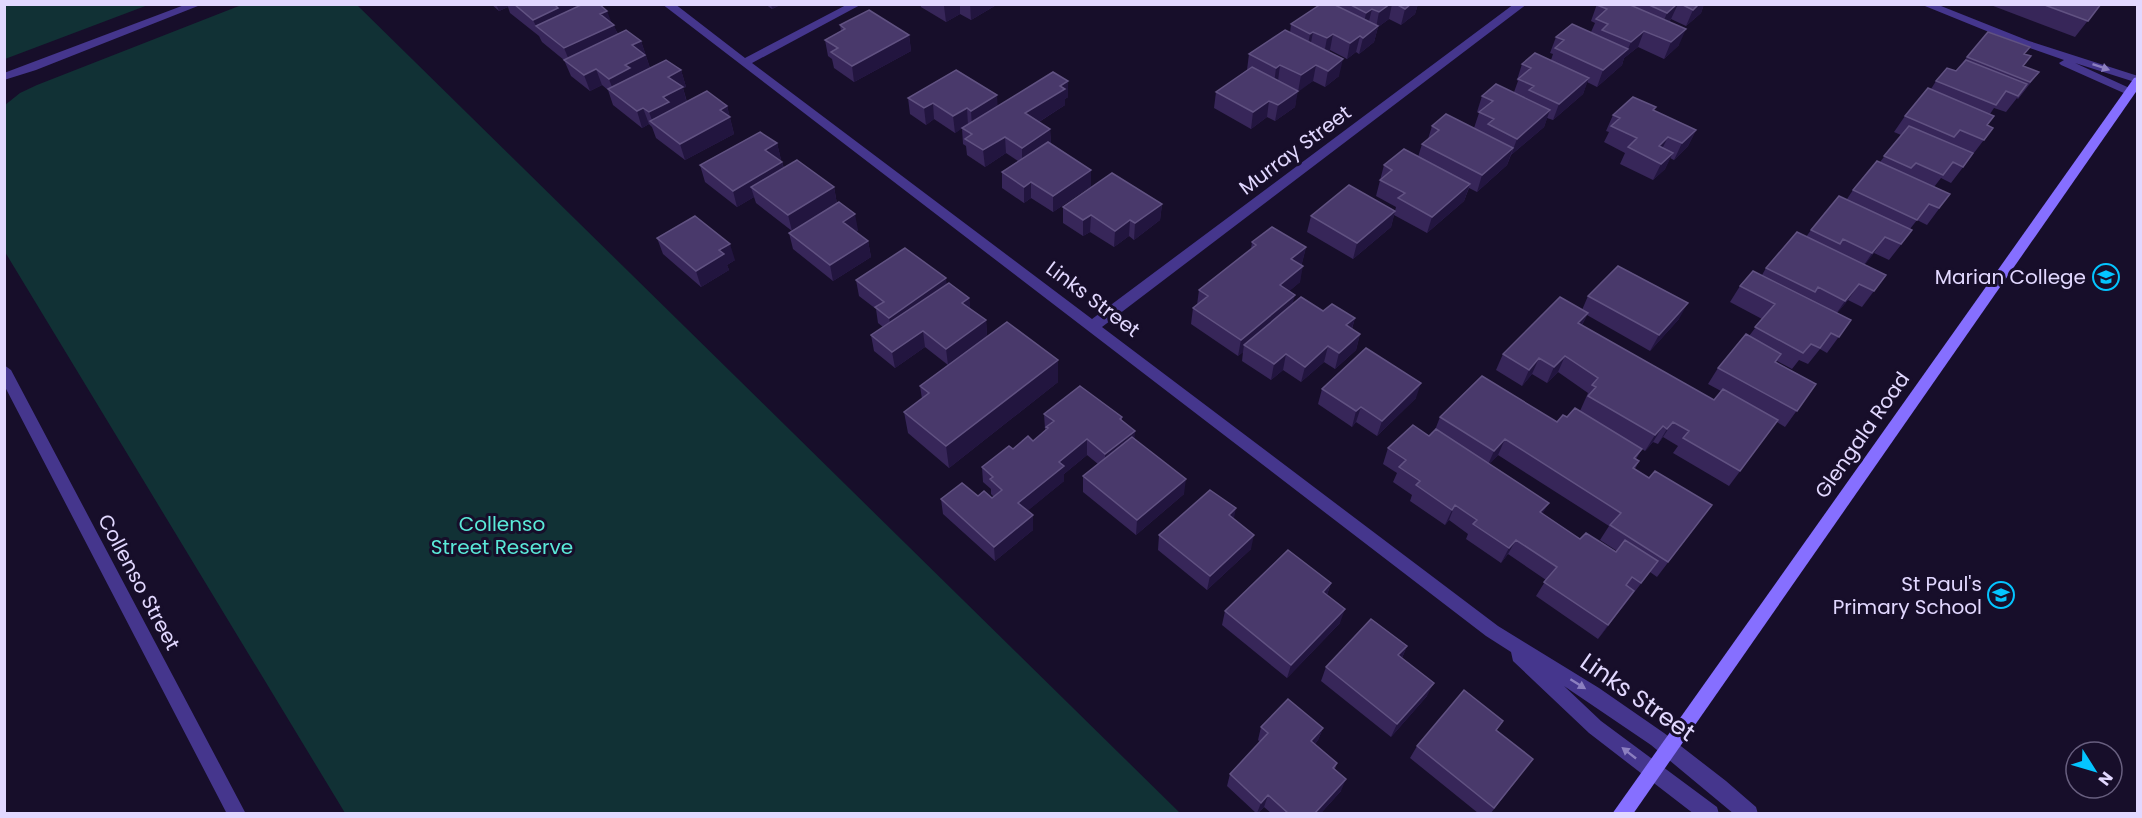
<svg xmlns="http://www.w3.org/2000/svg" width="2142" height="818" font-family="Poppins,sans-serif">
  <style>
    .green { fill: #113135 }
    .lines { fill: none; stroke-linecap: round; stroke-linejoin: round }
    .street { fill: #45368d; fill-rule: evenodd }
    .secondary { fill: #866fff; fill-rule: evenodd }
    .wall { fill: #372659; fill-rule: evenodd }
    .shaded-wall { fill: #22153f }
    .building { fill: #49396b; stroke: #615282; stroke-width: 1.5 }
    .oneway { fill: #8c7fc0 }
    .labels { text-anchor: middle; dominant-baseline: central; stroke-width: 6; stroke-linejoin: round; paint-order: stroke }
    .street-label { font-size: 20px; fill: #e2d8ff; stroke: #170e2a }
    .poi-label { font-size: 20px; fill: #e2d8ff; stroke: #170e2a; text-anchor: end }
    .park-label { font-size: 20px; fill: #5ae9d8; stroke: #170e2a }
    .near-street-label { font-size: 24px; fill: #e2d8ff; stroke: #170e2a }
  </style>
  <rect width="100%" height="100%" fill="#170e2a"/>
  <!-- green -->
  <path class="green" d="M5,4H148V5L5,59Z
    M244,4L357,5L1180,813H345L5,252V105L20,93L37,85Z"/>
  <g class="lines">
    <!-- street -->
    <path class="street" d="M187,4H203L36,70L4,80V73Z
      M662,4H675L745,58L848,4H862L752,63L1092,319L1514,4H1527L1102,327L1498,626L1599,688L1664,733L1726,781L1756,807L1758,814H1734L1651,745L1564,686L1601,721L1717,807L1719,814H1694L1589,733L1513,661L1511,652L1486,636Z
      M1920,4H1936L2029,41L2138,76V83L2075,63L2136,91L2130,95L2126,94L2061,65L2059,63L2064,60L2021,45Z
      M4,365L11,370L246,814H227L4,385Z"/>
    <!-- secondary -->
    <path class="secondary" d="M2138,77V89L1633,814H1612L2134,78Z"/>
  </g>
  <!-- wall -->
  <path class="wall" d="M491,4H575L576,8L612,23L618,34L641,41L650,68L681,70L686,87L683,88L687,102L727,106L734,134L685,160L656,138L652,127L649,124L642,128L613,105L608,90L602,85L590,91L571,76L564,60L542,42L539,36L510,13L508,7L499,11Z
    M765,4H782L772,9Z
    M920,4H998L971,20L960,14L946,22L921,7Z
    M1338,4H1418L1415,14L1401,25L1389,19L1378,27L1374,42L1359,54L1356,52L1347,59L1330,50L1328,52L1339,76L1325,87L1313,81L1297,91L1295,107L1275,121L1267,117L1251,129L1214,108L1216,92L1247,70L1249,54L1290,33L1291,24L1338,7Z
    M1597,4H1704L1701,13L1686,26L1671,19L1669,22L1679,45L1664,59L1638,47L1624,58L1622,65L1597,87L1587,82L1583,94L1553,120L1547,118L1544,127L1511,155L1507,165L1477,192L1469,188L1464,201L1427,233L1394,215L1391,227L1353,259L1307,232L1311,216L1395,211L1396,207L1376,196L1384,165L1418,157L1422,144L1428,139L1432,126L1474,128L1479,113L1477,112L1482,96L1514,92L1518,81L1517,80L1522,64L1551,60L1553,54L1550,53L1556,37L1591,32L1595,23L1591,21Z
    M1988,4H2101L2075,37Z
    M840,25L909,35L911,51L854,82L834,68L832,59L828,56L825,40L841,31Z
    M2025,54L2024,66L2039,72L2018,99L2017,98L2006,112L1994,108L1990,114L1994,116L1987,125L1993,128L1951,183L1941,178L1934,187L1950,194L1927,225L1917,220L1910,229L1900,246L1889,260L1874,253L1864,265L1886,275L1862,307L1848,300L1837,313L1851,320L1827,353L1820,349L1808,364L1799,360L1792,369L1777,361L1776,362L1816,384L1785,427L1777,422L1729,486L1673,453L1678,446L1663,437L1658,444L1653,442L1645,451L1642,449L1636,459L1639,461L1635,469L1649,478L1712,505L1657,577L1650,572L1598,639L1536,596L1546,580L1508,554L1501,563L1466,539L1468,534L1449,520L1445,525L1410,501L1412,495L1393,482L1397,473L1383,464L1388,448L1429,436L1435,430L1440,417L1557,422L1580,411L1588,393L1558,372L1547,383L1532,374L1522,386L1496,370L1503,354L1582,310L1588,296L1679,319L1650,351L1587,315L1582,325L1714,400L1721,391L1708,384L1718,368L1749,336L1762,319L1730,302L1740,286L1762,275L1766,268L1806,237L1811,230L1847,199L1853,190L1880,162L1901,135L1894,132L1905,116L1931,89L1936,81L1956,71L1967,57ZM1498,455L1609,526L1600,540L1617,551L1616,552L1580,539L1542,514L1489,464Z
    M1068,81V97L1065,99V105L1039,122L1050,129L1051,144L1091,170V186L1053,212L1031,198L1024,203L1002,188V172L1018,161L1006,153L985,167L967,155L966,146L963,144L962,128L955,133L934,119L926,125L910,114L908,98L998,106Z
    M1655,111L1696,130L1688,146L1674,160L1670,158L1665,169L1653,180L1620,164L1625,153L1604,142L1609,132L1606,131L1613,115Z
    M777,143L781,160H779L782,162L784,168L834,187L837,204L858,230L856,232L868,241L871,257L833,281L793,249L789,233L792,231L756,203L754,197L737,207L705,182L700,165Z
    M1162,204L1160,220L1134,240L1129,236L1114,247L1090,232L1083,236L1063,223V207Z
    M657,238L735,260L727,265L729,270L701,287L663,254Z
    M1252,242L1306,247L1302,263L1301,265L1300,282L1289,291L1293,304L1355,318L1352,329L1360,334L1356,350L1335,369L1324,362L1301,382L1283,370L1271,380L1242,361L1243,352L1238,356L1191,324L1193,308L1197,305L1199,290L1251,249Z
    M856,280L947,284L969,298L970,309L986,320L987,336L948,365L925,347L895,368L874,351L871,335L883,327L878,323L876,309L859,296Z
    M1058,382L949,468L908,433L904,412L922,399L920,386Z
    M1322,389L1416,398L1377,436L1356,422L1352,427L1318,404Z
    M1044,414L1122,417V420L1135,439L1184,494L1136,535L1083,492V476L1098,464L1087,455L1064,474V481L1027,511L1033,515V530L995,561L943,514L941,499L978,496L992,498L994,497L991,494V489L983,482L982,467L1013,449L1033,441L1046,430L1045,429Z
    M1159,535L1251,549L1207,590L1158,550Z
    M1331,583L1327,595L1340,623L1287,678L1222,625L1225,611Z
    M1407,646L1402,658L1427,696L1391,737L1321,681L1326,667Z
    M1261,727L1323,728L1318,740L1315,744L1337,763L1335,769L1341,791L1321,813H1271L1264,807L1258,813H1256L1227,786L1230,774L1260,742L1258,740Z
    M1497,731L1533,759L1491,813H1478L1410,758L1417,746Z"/>
  <!-- shaded-wall -->
  <path class="shaded-wall" d="M496,4H507L508,7L499,11Z
    M554,4H575L578,12L536,26L533,20Z
    M771,4H782L772,9Z
    M947,4H960V14L946,22L944,6Z
    M970,4H998L971,20Z
    M1390,4H1392L1389,19L1378,27L1374,42L1359,54L1363,38L1376,28L1379,12Z
    M1411,4H1418L1415,14L1401,25L1405,9Z
    M1677,4H1678L1671,19L1660,30L1667,13Z
    M1699,4H1704L1701,13L1686,26L1693,10Z
    M1372,9L1368,25L1363,29L1366,13Z
    M607,11L613,26L614,25L620,41L571,65L564,48L600,14Z
    M1686,29L1679,45L1664,59L1671,42Z
    M1644,31L1638,47L1624,58L1622,65L1597,87L1603,70L1628,49L1631,42Z
    M1313,32L1310,48L1307,50L1310,34Z
    M1333,34L1330,50L1324,54L1327,38Z
    M909,35L911,51L854,82L852,66Z
    M1360,36L1356,52L1347,59L1350,43Z
    M641,41L651,71L636,85L615,95L609,79L625,65L632,45Z
    M1343,59L1339,76L1325,87L1328,71Z
    M1280,65L1278,81L1274,84L1276,68Z
    M1316,65L1313,81L1298,92L1301,75Z
    M596,69L602,85L590,91L584,75Z
    M681,70L686,87L683,88L687,104L653,123L649,112L668,77Z
    M1589,78L1583,94L1553,120L1559,104Z
    M1068,81V97L1065,99V105L1026,130L1025,113Z
    M1298,91L1295,107L1275,121L1278,105Z
    M997,95L998,111L972,127L971,111Z
    M1269,101L1267,117L1251,129L1253,112Z
    M933,103L934,119L926,125L924,108Z
    M727,106L734,134L685,160L680,144L720,110Z
    M643,108L649,124L642,128L637,111Z
    M967,108L968,125L955,133L953,116Z
    M1550,110L1544,127L1511,155L1517,139Z
    M1050,129L1051,145L1022,164V148Z
    M1696,130L1688,146L1674,160L1682,143Z
    M1005,137L1006,153L985,167L983,150Z
    M1668,137L1660,153L1659,146Z
    M777,143L781,160L769,166L765,150Z
    M1513,148L1507,165L1477,192L1482,175Z
    M1673,153L1665,169L1653,180L1661,164Z
    M782,162L786,179L751,187L754,197L737,207L733,191Z
    M1091,170V186L1053,212V196Z
    M1031,182V198L1024,203V187Z
    M1470,184L1464,201L1427,233L1432,217Z
    M834,187L837,204L792,231L788,215Z
    M1162,204L1160,220L1134,240L1135,223Z
    M1395,211L1391,227L1353,259L1357,243Z
    M855,214L858,230L846,238L843,222Z
    M1091,215L1090,232L1083,236V220Z
    M1130,220L1129,236L1114,247L1115,231Z
    M1885,237L1874,253L1861,270L1872,253Z
    M868,241L871,257L833,281L830,265Z
    M730,244L735,260L727,265L729,270L701,287L696,271L719,250Z
    M1306,247L1302,263L1288,275L1291,259Z
    M1303,266L1300,282L1277,302L1280,285Z
    M946,278L948,295L892,334L889,318Z
    M1859,284L1848,300L1834,317L1845,301Z
    M1295,295L1291,311L1244,345L1243,352L1238,356L1241,340Z
    M969,298L971,314L962,303Z
    M1688,303L1679,319L1650,351L1659,335Z
    M1588,313L1580,329L1578,323Z
    M1355,318L1350,334L1346,325Z
    M986,320L987,336L948,365L946,349Z
    M923,331L925,347L895,368L892,352Z
    M1360,334L1356,350L1335,369L1339,353Z
    M1328,346L1324,362L1301,382L1305,367Z
    M1286,354L1283,370L1271,380L1274,364Z
    M1565,356L1558,372L1547,383L1554,367Z
    M1539,358L1532,374L1522,386L1529,370Z
    M1058,360V382L949,468L946,446Z
    M1421,383L1416,398L1377,436L1382,421Z
    M1361,407L1356,422L1352,427L1356,411Z
    M1673,422L1663,437L1658,444L1667,429Z
    M1663,426L1653,442L1645,451L1655,435Z
    M1135,431L1134,446L1105,470V454Z
    M1087,439V455L1064,474V481L1019,518L1018,503L1059,462Z
    M1505,439L1498,455L1487,467L1494,451Z
    M1186,479L1184,494L1136,535L1137,520Z
    M1549,503L1540,518V512Z
    M1455,505L1449,520L1445,525L1452,510Z
    M1236,508L1233,523L1229,515Z
    M1033,515V530L995,561L994,547Z
    M1254,535L1251,549L1207,590L1210,576Z
    M1516,540L1508,554L1501,563L1509,548Z
    M1331,583L1326,597L1323,592Z
    M1634,591L1624,605L1598,639L1608,625Z
    M1345,609L1340,623L1287,678L1291,665Z
    M1407,646L1401,660L1398,655Z
    M1434,683L1427,696L1391,737L1397,724Z
    M1323,728L1318,740L1307,753L1311,741Z
    M1346,779L1341,791L1321,813H1315Z
    M1268,795L1264,807L1257,813L1261,803Z"/>
  <!-- building -->
  <path class="building" d="M514,4H554L558,8L533,20Z
    M583,4H599L607,11L600,14L614,25L564,48L536,26Z
    M1321,4H1333L1378,26L1363,38L1360,36L1350,43L1333,34L1327,38L1313,32L1310,34L1291,24Z
    M1349,4H1390L1379,12L1372,9L1366,13Z
    M1396,4H1411L1405,9Z
    M1628,4L1686,29L1671,42L1644,31L1631,42L1602,30L1608,24L1596,19L1607,9L1597,5Z
    M1647,4H1677L1667,13Z
    M1681,4H1699L1693,10Z
    M2042,4H2101L2088,21Z
    M869,10L909,35L852,66L831,52L838,48L825,40L845,29L840,25Z
    M1572,24L1628,49L1603,70L1555,48L1564,40L1556,37Z
    M626,30L641,41L632,45L645,55L625,65L630,68L609,79L596,69L584,75L564,60Z
    M1285,30L1343,59L1328,71L1316,65L1301,75L1280,65L1276,68L1249,54Z
    M1988,32L2030,47L2024,54L2031,56L2023,66L2039,72L2030,82L1967,57Z
    M1535,53L1589,78L1559,104L1529,90L1534,86L1518,79L1531,68L1522,64Z
    M666,60L681,70L668,77L683,87L663,97L669,102L649,112L643,108L637,111L608,89Z
    M1966,60L2027,84L2018,96L2006,91L1996,105L1936,81L1947,68L1956,71Z
    M1252,67L1298,91L1278,105L1269,101L1253,112L1216,92Z
    M956,70L997,95L971,111L967,108L953,116L933,103L924,108L908,98Z
    M1053,72L1068,81L1060,86L1065,89L1025,113L1050,129L1022,148L1005,137L983,150L965,139L972,134L962,128Z
    M1496,84L1550,110L1517,139L1488,124L1494,119L1479,112L1493,101L1482,96Z
    M1928,88L1994,116L1987,125L1993,128L1984,140L1960,130L1954,137L1905,116Z
    M707,91L727,106L720,110L730,117L680,144L650,121Z
    M1633,97L1656,107L1653,110L1696,130L1682,143L1668,137L1659,146L1673,153L1661,164L1628,147L1637,138L1611,126L1620,118L1613,115Z
    M1446,114L1513,148L1482,175L1422,144L1439,130L1432,126Z
    M1909,126L1973,153L1963,167L1953,162L1943,175L1916,163L1911,168L1884,156Z
    M760,132L777,143L765,150L782,162L733,191L700,165Z
    M1048,142L1091,170L1053,196L1031,182L1024,187L1002,172Z
    M1404,149L1470,184L1432,217L1398,198L1405,193L1380,180L1392,170L1384,165Z
    M797,160L834,187L788,215L751,187Z
    M1877,161L1950,194L1939,208L1929,204L1917,220L1853,190Z
    M1112,173L1162,204L1135,223L1130,220L1115,231L1091,215L1083,220L1063,207Z
    M1349,185L1395,211L1357,243L1311,216Z
    M1839,196L1912,230L1901,244L1885,237L1872,253L1843,239L1840,244L1811,230Z
    M839,202L855,214L843,222L868,241L830,265L789,233Z
    M695,216L730,244L719,250L724,254L696,271L657,238Z
    M1272,227L1306,247L1291,259L1303,266L1280,285L1295,295L1241,340L1193,308L1208,296L1199,290L1256,245L1252,242Z
    M1797,232L1886,275L1874,291L1859,284L1845,301L1818,287L1815,292L1766,268Z
    M905,248L946,278L889,318L875,307L884,302L856,280Z
    M1618,266L1688,303L1659,335L1588,296Z
    M1753,271L1851,320L1839,337L1831,333L1820,348L1811,344L1803,353L1755,327L1775,304L1740,286Z
    M949,283L969,298L962,303L986,320L946,349L923,331L892,352L871,335Z
    M1301,297L1323,311L1332,304L1355,318L1346,325L1360,334L1339,353L1328,346L1305,367L1286,354L1274,364L1244,345Z
    M1560,297L1588,313L1578,323L1714,400L1723,389L1778,420L1740,471L1683,438L1689,431L1673,422L1667,429L1663,426L1655,435L1588,396L1596,387L1592,385L1598,378L1565,356L1554,367L1539,358L1529,370L1503,354Z
    M1007,322L1058,360L946,446L904,412L929,393L920,386Z
    M1746,334L1781,354L1775,362L1816,384L1797,411L1718,368Z
    M1366,348L1421,383L1382,421L1361,407L1356,411L1322,389Z
    M1482,376L1557,422L1563,415L1567,417L1575,408L1642,449L1634,458L1639,461L1633,468L1649,478L1655,471L1712,505L1668,562L1610,525L1621,513L1505,439L1494,451L1440,417Z
    M1080,386L1122,417L1120,419L1135,431L1105,454L1087,439L1059,462L1064,466L1018,503L1033,515L994,547L941,499L962,483L978,496L984,491L992,498L1002,490L990,479L993,477L982,467L1009,446L1013,449L1028,436L1033,441L1048,428L1046,427L1054,421L1044,414Z
    M1413,425L1429,436L1436,429L1549,503L1540,512L1580,539L1586,533L1616,552L1625,540L1658,561L1641,583L1632,577L1626,585L1634,591L1608,625L1544,582L1557,567L1516,540L1509,548L1473,524L1477,520L1455,505L1452,510L1416,485L1420,481L1399,467L1406,460L1388,448Z
    M1132,437L1186,479L1137,520L1083,476Z
    M1210,490L1236,508L1229,515L1254,535L1210,576L1159,535Z
    M1288,550L1331,583L1323,592L1345,609L1291,665L1225,611Z
    M1371,619L1407,646L1398,655L1434,683L1397,724L1326,667Z
    M1464,690L1503,721L1496,730L1533,759L1494,808L1417,746Z
    M1288,699L1323,728L1311,741L1337,763L1333,768L1346,779L1315,813H1288L1268,795L1261,803L1230,774L1268,733L1261,727Z"/>
  <!-- one-way arrows -->
  <defs><path id="oneway-solid" d="M-6-.8H1V-3.2L6.5 0L1 3.2V.8H-6Z" transform="scale(1.5)"/></defs>
  <g class="oneway">
    <use href="#oneway-solid" transform="translate(2101 67) rotate(19)"/>
    <use href="#oneway-solid" transform="translate(1578 684) rotate(32)"/>
    <use href="#oneway-solid" transform="translate(1629 753) rotate(-142)"/>
  </g>
  <!-- icons -->
  <defs>
    <symbol id="school-ring" viewBox="-11 -11 22 22"><circle r="9.5" fill="#170e2a" stroke="#04c5ff" stroke-width="1.5"/><path d="M0-5L7-2L0 1L-7-2ZM-4 1L0 2.5L4 1V4Q0 6-4 4Z" fill="#04c5ff"/></symbol>
  </defs>
  <g fill-rule="evenodd">
    <use href="#school-ring" x="2091" y="262" width="30" height="30"/>
    <use href="#school-ring" x="1986" y="580" width="30" height="30"/>
  </g>
  <g class="labels">
    <!-- street labels -->
    <g class="street-label">
      <text transform="translate(1295 150) rotate(-37)">Murray Street</text>
      <text transform="translate(1093 299) rotate(37)">Links Street</text>
      <text transform="translate(1862 435) rotate(-55)">Glengala Road</text>
      <text transform="translate(139 582) rotate(62)">Collenso Street</text>
    </g>
    <!-- poi labels -->
    <g class="poi-label">
      <text x="2086" y="277">Marian College</text>
      <text x="1982" y="584">St Paul's<tspan x="1982" dy="23">Primary School</tspan></text>
    </g>
    <!-- park labels -->
    <g class="park-label">
      <text x="502" y="524">Collenso<tspan x="502" dy="23">Street Reserve</tspan></text>
    </g>
    <!-- near-street labels -->
    <g class="near-street-label">
      <text transform="translate(1638 697) rotate(35)">Links Street</text>
    </g>
  </g>
  <!-- border -->
  <rect width="2142" height="818" fill="none" stroke="#e2d8ff" stroke-width="12"/>
  <!-- north arrow -->
  <g transform="translate(2094 770) rotate(127)"><circle r="28" fill="#170e2a" stroke="#685f7f" stroke-width="1.5"/>
  <path d="M0-4.5L10 22L0 15L-10 22Z" fill="#04c5ff"/>
  <text y="-9" font-size="16" font-weight="bold" text-anchor="middle" fill="#e2d8ff">N</text>
  </g>
</svg>
